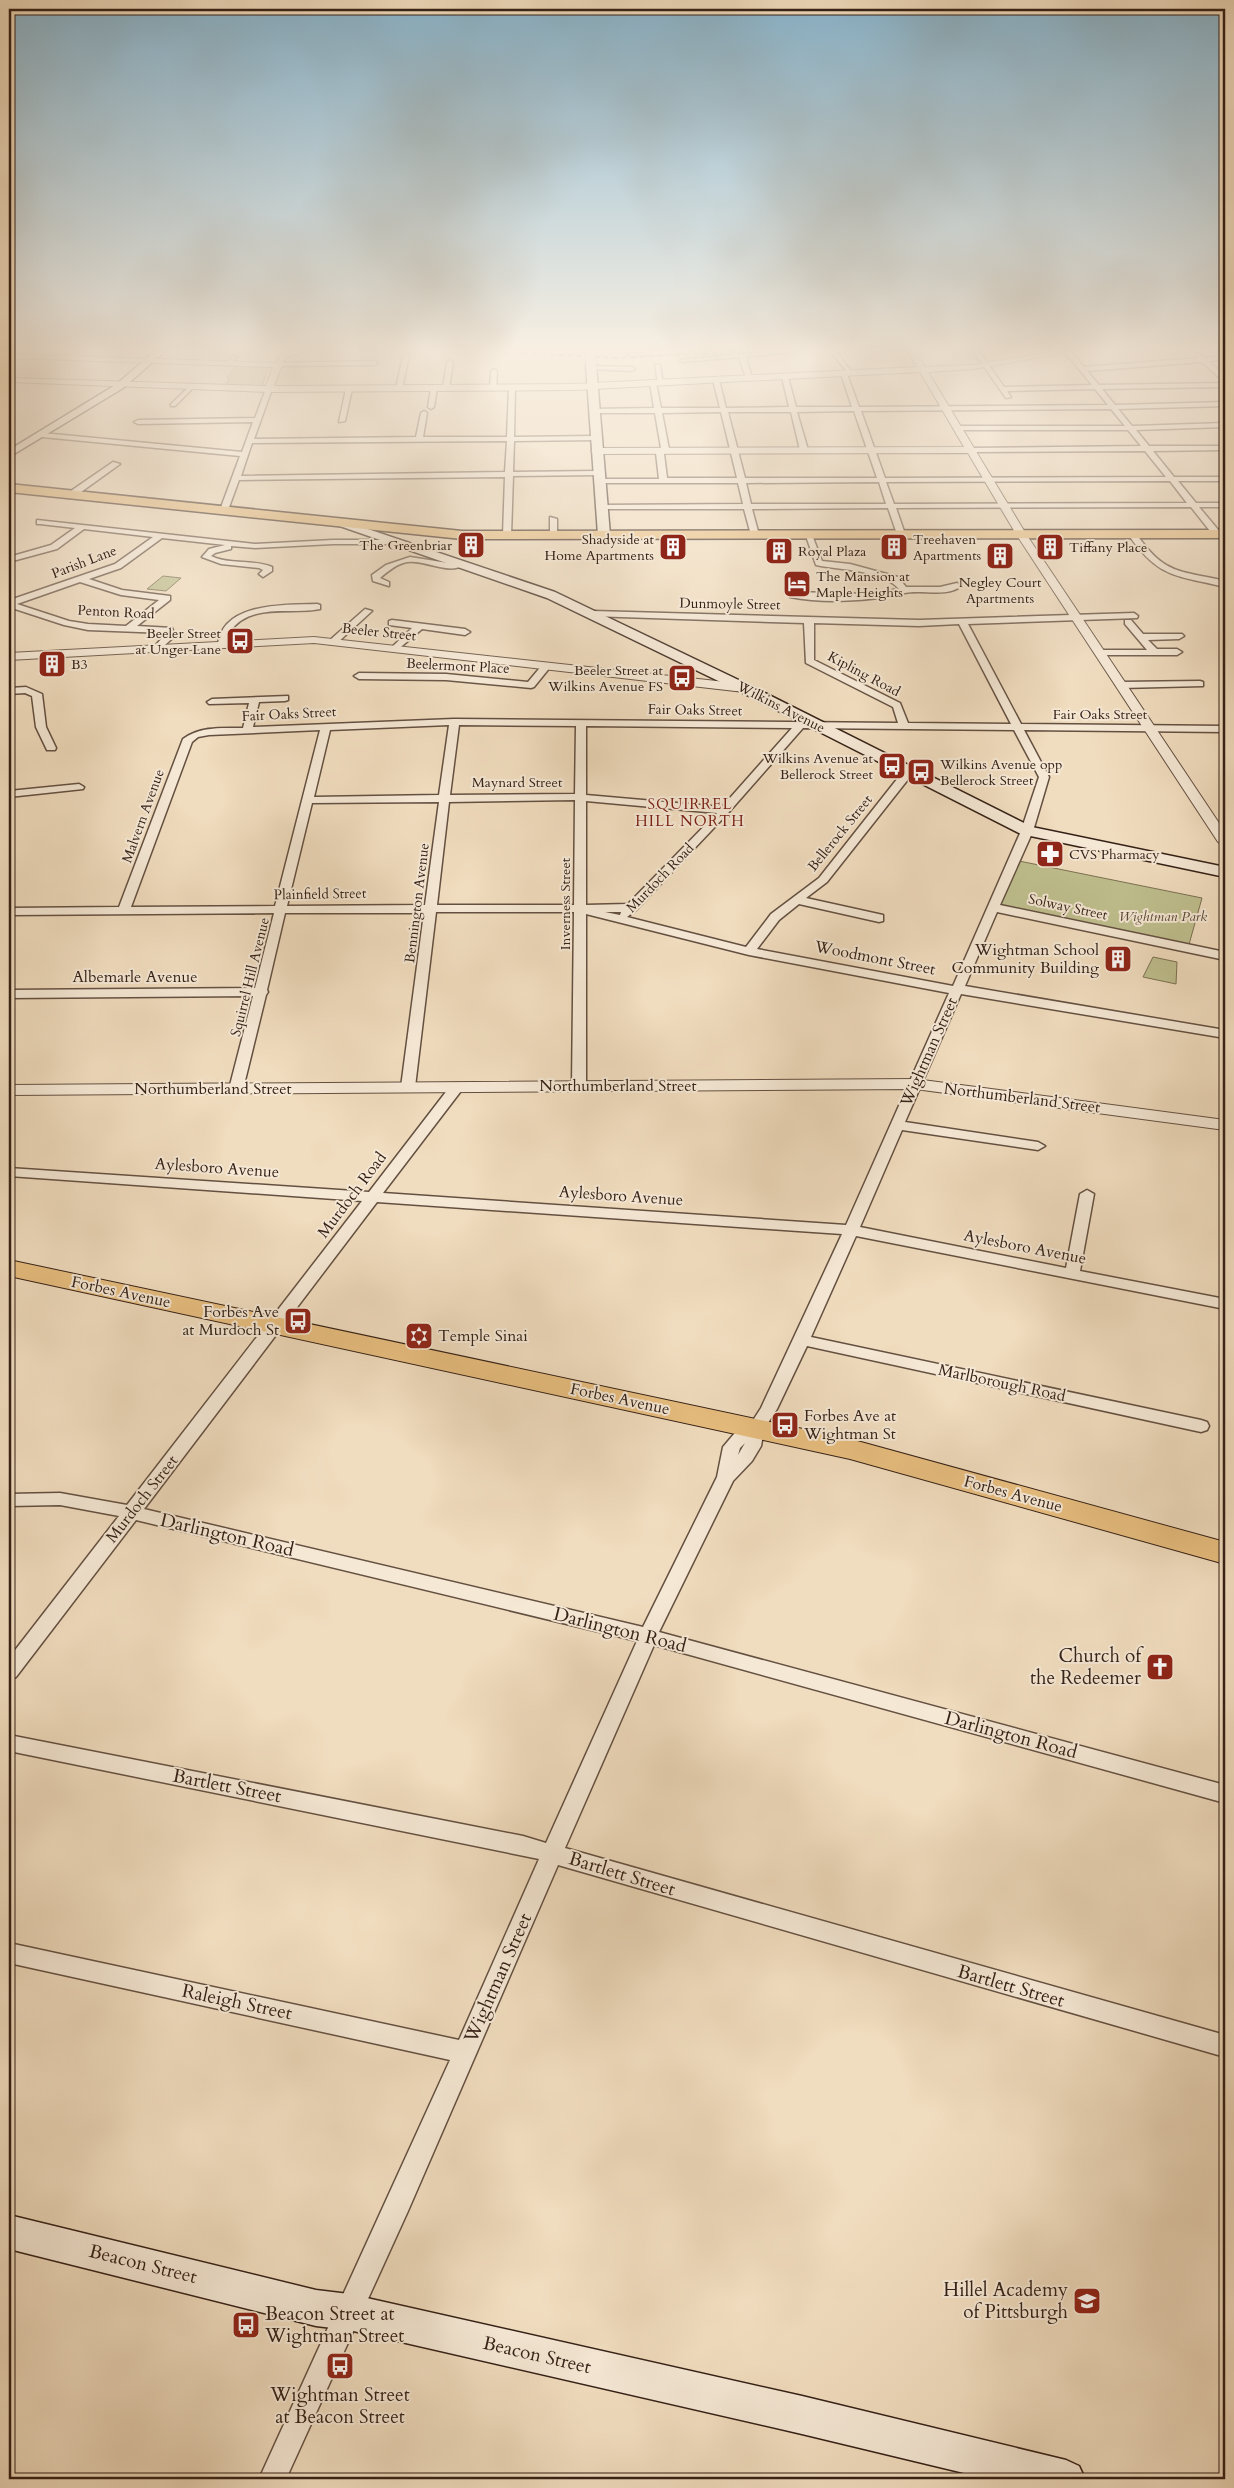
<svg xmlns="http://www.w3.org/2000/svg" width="1234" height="2488" font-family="Cardo,serif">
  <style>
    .green { fill: #bfbf8e; stroke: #7a7052 }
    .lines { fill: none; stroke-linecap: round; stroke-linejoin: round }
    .minor-casing { stroke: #645041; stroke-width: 3 }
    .tertiary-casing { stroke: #645041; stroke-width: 2 }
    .secondary-casing { stroke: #352117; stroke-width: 3 }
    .primary-casing { stroke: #352117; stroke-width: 2 }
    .trunk-casing { stroke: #352117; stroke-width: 3 }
    .minor { fill: #f5e8d5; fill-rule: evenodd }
    .tertiary { fill: #f5e8d5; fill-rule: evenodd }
    .secondary { fill: #f5e8d5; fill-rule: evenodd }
    .primary { fill: #e8be7f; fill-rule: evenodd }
    .trunk { fill: #e8be7f; fill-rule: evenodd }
    .rail { stroke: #352117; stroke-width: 2; stroke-dasharray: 4.5 4.5; stroke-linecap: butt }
    .secondary-bridge-casing { stroke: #352117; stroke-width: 11; stroke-linecap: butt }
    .secondary-bridge { stroke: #f5e8d5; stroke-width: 10 }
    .labels { text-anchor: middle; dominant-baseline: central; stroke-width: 4; stroke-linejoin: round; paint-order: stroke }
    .far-poi-label { font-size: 14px; fill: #352117; stroke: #f5e8d5; text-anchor: start }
    .far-street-label { font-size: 14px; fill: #352117; stroke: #f5e8d5 }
    .far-park-label { font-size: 14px; font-style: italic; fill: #584835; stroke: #f5e8d5 }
    .far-neighbourhood-label { font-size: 15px; letter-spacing: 1px; fill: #7a1f14; stroke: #f5e8d5 }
    .poi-label { font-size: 16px; fill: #352117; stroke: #f5e8d5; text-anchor: end }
    .street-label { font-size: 16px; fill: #352117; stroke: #f5e8d5 }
    .near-street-label { font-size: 19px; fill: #352117; stroke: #f5e8d5 }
    .near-poi-label { font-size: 19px; fill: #352117; stroke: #f5e8d5; text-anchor: end }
  </style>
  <rect width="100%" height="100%" fill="#f0dcbe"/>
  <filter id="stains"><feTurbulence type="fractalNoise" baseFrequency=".004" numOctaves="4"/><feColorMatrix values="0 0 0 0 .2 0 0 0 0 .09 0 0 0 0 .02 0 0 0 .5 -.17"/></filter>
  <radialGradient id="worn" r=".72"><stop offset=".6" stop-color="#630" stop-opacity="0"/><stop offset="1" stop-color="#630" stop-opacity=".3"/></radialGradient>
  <!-- green -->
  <path class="green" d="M236,366L268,368L262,386H223L229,380L227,377Z
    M163,576L181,578L166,591L147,589Z
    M1014,860L1202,898L1188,948L992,907Z
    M1153,957L1177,962L1176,984L1143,977Z"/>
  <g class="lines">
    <defs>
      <path id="minor" d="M13,351H20L9,360V355Z
        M74,351H81L71,359H67V357Z
        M295,351H304L285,358L282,363L375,361L378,363L375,365L276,366L280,356Z
        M672,351L699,352L630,356L627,354Z
        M775,351H800L746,357L752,378L749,380L746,378L739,357L683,362L680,360Z
        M830,351H836L853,374H849Z
        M973,351H979L1004,387L1092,385L1064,351H1070L1084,367L1198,358L1196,355L1199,353L1205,358L1225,356V360L1209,361L1225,377V387L1102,389L1115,405L1225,402V406L1118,409L1132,426L1225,423V427L1136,430L1149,446H1225V450L1153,451L1174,477H1225V481H1178L1196,503H1225V507H1199L1220,532V536H1214L1191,507L896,508L905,534L901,536L897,534L888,508L752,509L759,535L755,537L751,535L744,509H602L598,507L602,505L743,504L738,483H597V479H659L656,453L661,448L655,413H593L590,411L593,409L654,408L650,383L653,381L656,383L661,408H720L713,380L716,378L719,380L726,408L789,407L782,377L785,375L788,377L796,407H852L841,374L844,372L847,374L859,407L1108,405L1095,389L1007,391L1011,397L1006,398ZM1202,362L1225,383L1099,385L1087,371ZM1111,409L1125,426H958L954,428L958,430H1128L1141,446L971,448L967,450L971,452L1145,451L1166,477L885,478L861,411ZM854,411L877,478H745L728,412H791L800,450L804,452L808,450L797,412ZM721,412L737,478H667L664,454L669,449L662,413ZM1170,481L1187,503L894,504L886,482ZM879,482L886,504H751L746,483Z
        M406,354L409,356L402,388L399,390L396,388L403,356Z
        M232,356L237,357L230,365H226Z
        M450,360L453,362L449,388L446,390L443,388L447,362Z
        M655,364L660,365L663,384L658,383Z
        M591,366L632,367L635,369L632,371L589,369Z
        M494,369L497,371L496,388L493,390L490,388L491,371Z
        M191,385L193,388L175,406H171V404Z
        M512,385L515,387L514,437L595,436L599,438L595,440L514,441L513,472L599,471L603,473L599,475L513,476L511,535L507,537L503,535L505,477L239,480L228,510L224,512L220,510L240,456L42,437L38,435L42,433L242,452L253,422L138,424L134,422L138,420L255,418L266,389L269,387L272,389L254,439L416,437L421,413L424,411L427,413L423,437H507L509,387ZM507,441L505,472L241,476L252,443Z
        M434,386L437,388L434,407L431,409L428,407L431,388Z
        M349,387L352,389L345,421L339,422L346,389Z
        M113,462L120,464L74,497H68V493Z
        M550,517L557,519V537L550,535Z
        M37,520L255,544L333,540H395L399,542L395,544H333L255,548L231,546V549L215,553L211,556C230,565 252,559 272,567V571L263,577L259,574L263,570L259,568L221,564L202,557L209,549L225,545L162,538L121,568L89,579L122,590L170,596V600L137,626L172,628L175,636L157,652L152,649L165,635V633L88,630L64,625L9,607L10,600L115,564L153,537L84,529L57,549L9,562V557L51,545L75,528L40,524H37ZM80,582L121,595L159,600L126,626L88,624L69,621L17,604Z
        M1129,532H1135C1165,576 1179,570 1225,581V587C1176,575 1159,579 1128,534Z
        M805,533L812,535L822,561L850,564L898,577L906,587H940L957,583L961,586C946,598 923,589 905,593C870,601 826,604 790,597V593L793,592L867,594L899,589C883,570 840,570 816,565Z
        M410,557L448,563L461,561L465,564C448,577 423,557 403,563C394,566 387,572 380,578L389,582V586L373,581L372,575L386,565Z
        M317,604L320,605V609C292,615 249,602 230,632C227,636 228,642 226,647L218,645C222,602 285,605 317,604Z
        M365,609L372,611L336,644H330V640Z
        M593,611L919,620L1134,613L1138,616L1137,618L968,624L1021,724L1225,726V732L1024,730L1049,777L1033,831L1000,905L1225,952V960L997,912L965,986L1225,1030V1038L961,994L905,1122L1038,1142L1045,1146L1038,1150L902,1130L860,1227L1066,1268L1080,1194L1087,1190L1094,1194L1080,1271L1225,1299V1309L856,1236L811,1337L1201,1420L1207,1422L1209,1426L1207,1430L1201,1432L807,1346L777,1409L764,1429L761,1446L752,1461L733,1481L659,1632L1225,1785V1803L654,1645L565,1848L1225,2035V2057L558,1865L408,2211L286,2479H259L450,2060L9,1963V1943L459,2040L539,1859L9,1751V1735L523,1836L546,1843L637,1641L136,1520L16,1677L9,1680V1658L119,1516L60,1505L9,1506V1494L60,1493L127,1505L362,1201L9,1176V1168L369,1192L452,1084L457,1083L464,1087L383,1193L846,1225L949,993L749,955L586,914V1086L579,1090L572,1086L574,912H436L415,1087L408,1091L401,1087L424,913H285L267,990L268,992L266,995L243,1089L236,1093L229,1089L253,996L9,998V990L255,988L274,913L9,915V908L119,907L183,739C200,726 223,728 243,728L249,703L209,704L207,702L212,699L288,696V700L285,701L259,702L253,727L454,719L898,723L893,707L806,663L804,623L590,616L589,614ZM814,623L919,626L959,624L1011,724L908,723L900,703L814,660ZM449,725L439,795L314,797L330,730ZM459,725L576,726L575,794L450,795ZM586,726L792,728L722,807L586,795ZM803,728L1014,730L1039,777L1021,831L953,986L757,949L779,920L799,904L879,922L883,921V915L806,898L827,882L913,773L914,771L909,768L905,769L819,878L771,914L746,947L627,917L636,910L729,812ZM320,730L275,906L131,907L192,742L198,737L209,735ZM575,800L574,905H437L449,802ZM586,801L717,813L628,904L586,905ZM439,802L425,905L287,906L312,803ZM605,912H621L620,915ZM377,1202L842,1234L761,1408L750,1425L734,1434L723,1447L717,1477L643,1627L144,1509ZM745,1443L738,1455L740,1448Z
        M392,620L465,629L470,632L465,635L422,629L396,651L393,650V646L412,628L389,625V621Z
        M1125,620H1131L1143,634H1182L1184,636L1179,639L1148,640L1157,649H1177L1182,652L1177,655H1097L1095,653L1100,650H1147L1125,624Z
        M543,664L551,666L534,687L531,688L446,680L359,679L354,676L359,673L446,674L528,682Z
        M1200,681L1203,682V686L1121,688L1116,685L1121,682Z
        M26,687L42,694L46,727L56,748L55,750H47L36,727L32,696L25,693L9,694V688Z
        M79,784L84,787L83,789L9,797V791Z"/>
      <path id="tertiary" d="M907,351H915L925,367L973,365L1058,351H1076L973,369L928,372L1026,534L1225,832V846L1218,842L1016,534L968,453L596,454L591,451L596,448L964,447L920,372L574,390L269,392L9,382V378L266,386L273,367L9,358V354L278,363L282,365L274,386L574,384L917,367Z
        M314,637L744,684L750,688L744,692L314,643L9,660V653Z
        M915,1079L1225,1120V1130L915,1089L9,1095V1085Z"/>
      <path id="secondary" d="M155,351H165L123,388L9,457V450L117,384Z
        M591,362L596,365L610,535L604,538L598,535L586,365Z
        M341,520L555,592L749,685L1032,827L1225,867V877L1021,834L739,691L547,598L337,525L335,523Z
        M9,2215L316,2290L349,2294L802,2396L1066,2460L1079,2466L1085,2479H989L802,2434L349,2330L316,2326L9,2249Z"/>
      <path id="primary" d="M9,1260L850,1439L1225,1542V1564L850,1459L9,1276Z"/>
      <path id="trunk" d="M9,484L462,531L1225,530V538L462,539L9,492Z"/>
    </defs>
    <!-- minor casing -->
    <use href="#minor" class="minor-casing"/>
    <!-- tertiary casing -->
    <use href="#tertiary" class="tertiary-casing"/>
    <!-- secondary casing -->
    <use href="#secondary" class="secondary-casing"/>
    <!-- primary casing -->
    <use href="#primary" class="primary-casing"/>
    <!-- trunk casing -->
    <use href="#trunk" class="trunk-casing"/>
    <!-- minor -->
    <use href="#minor" class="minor"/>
    <!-- tertiary -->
    <use href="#tertiary" class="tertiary"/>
    <!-- secondary -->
    <use href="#secondary" class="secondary"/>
    <!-- primary -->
    <use href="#primary" class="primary"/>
    <!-- trunk -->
    <use href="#trunk" class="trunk"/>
    <!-- rail -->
    <path class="rail" d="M487,351L619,358L751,351"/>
    <defs>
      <path id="secondary-bridge" d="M590,351L591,365"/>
    </defs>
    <!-- secondary-bridge casing -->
    <use href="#secondary-bridge" class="secondary-bridge-casing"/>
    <!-- secondary-bridge -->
    <use href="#secondary-bridge" class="secondary-bridge"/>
  </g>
  <!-- sky -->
  <linearGradient id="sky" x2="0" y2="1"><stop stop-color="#89b7d1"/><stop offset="0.5" stop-color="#f8efe2"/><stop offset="1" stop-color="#f8efe2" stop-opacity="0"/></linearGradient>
  <rect width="1234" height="699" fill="url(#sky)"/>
  <!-- icons -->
  <defs>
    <symbol id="building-square" viewBox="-11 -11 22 22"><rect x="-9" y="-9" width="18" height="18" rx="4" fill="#8f2418" stroke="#f5e8d5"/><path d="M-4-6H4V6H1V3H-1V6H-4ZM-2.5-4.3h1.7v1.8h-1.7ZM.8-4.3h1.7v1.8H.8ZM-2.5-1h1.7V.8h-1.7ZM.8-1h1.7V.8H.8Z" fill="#fff"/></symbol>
    <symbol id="hotel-square" viewBox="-11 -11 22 22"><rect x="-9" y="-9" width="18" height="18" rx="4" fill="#8f2418" stroke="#f5e8d5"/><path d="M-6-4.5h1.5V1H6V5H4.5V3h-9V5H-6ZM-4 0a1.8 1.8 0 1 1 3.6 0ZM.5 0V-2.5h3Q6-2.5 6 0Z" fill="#fff"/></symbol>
    <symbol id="bus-square" viewBox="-11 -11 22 22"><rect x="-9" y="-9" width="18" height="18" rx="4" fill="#8f2418" stroke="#f5e8d5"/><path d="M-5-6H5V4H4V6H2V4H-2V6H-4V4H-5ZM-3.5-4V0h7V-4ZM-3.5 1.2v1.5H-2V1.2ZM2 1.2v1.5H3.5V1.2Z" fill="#fff"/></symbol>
    <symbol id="pharmacy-square" viewBox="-11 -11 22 22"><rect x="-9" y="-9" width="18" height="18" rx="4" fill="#8f2418" stroke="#f5e8d5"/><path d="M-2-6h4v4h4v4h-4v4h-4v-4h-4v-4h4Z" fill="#fff"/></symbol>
    <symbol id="synagogue-square" viewBox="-11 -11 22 22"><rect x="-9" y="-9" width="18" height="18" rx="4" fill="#8f2418" stroke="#f5e8d5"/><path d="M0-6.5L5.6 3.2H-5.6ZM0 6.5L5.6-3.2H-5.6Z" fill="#fff"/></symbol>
    <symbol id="church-square" viewBox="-11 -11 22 22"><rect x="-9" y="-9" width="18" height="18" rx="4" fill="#8f2418" stroke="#f5e8d5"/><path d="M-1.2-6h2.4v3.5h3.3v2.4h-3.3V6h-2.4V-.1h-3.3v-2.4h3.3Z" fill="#fff"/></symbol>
    <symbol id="school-square" viewBox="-11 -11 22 22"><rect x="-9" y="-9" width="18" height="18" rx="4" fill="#8f2418" stroke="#f5e8d5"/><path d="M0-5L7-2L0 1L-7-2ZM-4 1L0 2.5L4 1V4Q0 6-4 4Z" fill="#fff"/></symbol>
  </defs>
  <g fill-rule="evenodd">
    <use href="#building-square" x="455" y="529" width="32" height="32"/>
    <use href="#building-square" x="657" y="531" width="32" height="32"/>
    <use href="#building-square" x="878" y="531" width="32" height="32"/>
    <use href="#building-square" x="1034" y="531" width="32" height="32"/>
    <use href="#building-square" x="763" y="535" width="32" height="32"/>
    <use href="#building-square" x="984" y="540" width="32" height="32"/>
    <use href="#hotel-square" x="781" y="568" width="32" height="32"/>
    <use href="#bus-square" x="224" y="625" width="32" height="32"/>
    <use href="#building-square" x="36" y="648" width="32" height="32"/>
    <use href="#bus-square" x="666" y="662" width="32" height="32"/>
    <use href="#bus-square" x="876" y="750" width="32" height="32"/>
    <use href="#bus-square" x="905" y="756" width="32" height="32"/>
    <use href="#pharmacy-square" x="1034" y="838" width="32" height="32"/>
    <use href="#building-square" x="1102" y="943" width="32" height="32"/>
    <use href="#bus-square" x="282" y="1305" width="32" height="32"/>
    <use href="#synagogue-square" x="403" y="1320" width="32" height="32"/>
    <use href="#bus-square" x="769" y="1409" width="32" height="32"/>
    <use href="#church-square" x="1144" y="1651" width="32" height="32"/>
    <use href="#school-square" x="1071" y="2285" width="32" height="32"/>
    <use href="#bus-square" x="230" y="2309" width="32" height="32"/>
    <use href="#bus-square" x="324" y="2350" width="32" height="32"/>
  </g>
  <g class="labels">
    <!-- far-poi labels -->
    <g class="far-poi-label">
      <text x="654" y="539" text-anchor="end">Shadyside at<tspan x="654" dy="16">Home Apartments</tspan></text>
      <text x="913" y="539">Treehaven<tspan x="913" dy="16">Apartments</tspan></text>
      <text x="452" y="545" text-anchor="end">The Greenbriar</text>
      <text x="1069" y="547">Tiffany Place</text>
      <text x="798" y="551">Royal Plaza</text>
      <text x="816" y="576">The Mansion at<tspan x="816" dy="16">Maple Heights</tspan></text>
      <text x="1000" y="582" text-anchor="middle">Negley Court<tspan x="1000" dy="16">Apartments</tspan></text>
      <text x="221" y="633" text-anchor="end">Beeler Street<tspan x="221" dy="16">at Unger Lane</tspan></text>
      <text x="71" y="664">B3</text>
      <text x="663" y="670" text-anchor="end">Beeler Street at<tspan x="663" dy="16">Wilkins Avenue FS</tspan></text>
      <text x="873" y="758" text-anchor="end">Wilkins Avenue at<tspan x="873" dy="16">Bellerock Street</tspan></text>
      <text x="940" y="764">Wilkins Avenue opp<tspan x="940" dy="16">Bellerock Street</tspan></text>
      <text x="1069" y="854">CVS Pharmacy</text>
    </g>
    <!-- far-street labels -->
    <g class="far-street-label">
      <text transform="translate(84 562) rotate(-21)">Parish Lane</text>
      <text transform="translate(730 604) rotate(1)">Dunmoyle Street</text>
      <text transform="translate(116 612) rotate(3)">Penton Road</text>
      <text transform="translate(379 632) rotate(6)">Beeler Street</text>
      <text transform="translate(458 666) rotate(3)">Beelermont Place</text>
      <text transform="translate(864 674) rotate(28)">Kipling Road</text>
      <text transform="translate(781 707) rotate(27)">Wilkins Avenue</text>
      <text transform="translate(695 710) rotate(1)">Fair Oaks Street</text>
      <text transform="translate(289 714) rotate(-3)">Fair Oaks Street</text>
      <text x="1100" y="714">Fair Oaks Street</text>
      <text x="517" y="782">Maynard Street</text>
      <text transform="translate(143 816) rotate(-70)">Malvern Avenue</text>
      <text transform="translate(840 833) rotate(-51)">Bellerock Street</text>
      <text transform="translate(660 878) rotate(-46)">Murdoch Road</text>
      <text transform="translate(320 894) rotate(-1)">Plainfield Street</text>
      <text transform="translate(417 903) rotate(-83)">Bennington Avenue</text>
      <text transform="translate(565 904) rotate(-90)">Inverness Street</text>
      <text transform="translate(1068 907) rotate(12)">Solway Street</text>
      <text transform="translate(250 977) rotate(-76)">Squirrel Hill Avenue</text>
    </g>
    <!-- far-park labels -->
    <g class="far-park-label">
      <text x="1163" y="916">Wightman Park</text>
    </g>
    <!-- far-neighbourhood labels -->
    <g class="far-neighbourhood-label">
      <text x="690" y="804">SQUIRREL<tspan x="690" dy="17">HILL NORTH</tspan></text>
    </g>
    <!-- poi labels -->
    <g class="poi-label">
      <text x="1099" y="950">Wightman School<tspan x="1099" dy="18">Community Building</tspan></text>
      <text x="279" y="1312">Forbes Ave<tspan x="279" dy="18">at Murdoch St</tspan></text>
      <text x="438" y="1336" text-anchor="start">Temple Sinai</text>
      <text x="804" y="1416" text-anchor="start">Forbes Ave at<tspan x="804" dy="18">Wightman St</tspan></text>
    </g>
    <!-- street labels -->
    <g class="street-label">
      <text transform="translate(875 958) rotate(11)">Woodmont Street</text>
      <text x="135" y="977">Albemarle Avenue</text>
      <text transform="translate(929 1052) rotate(-66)">Wightman Street</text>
      <text x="618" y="1086">Northumberland Street</text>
      <text x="213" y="1089">Northumberland Street</text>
      <text transform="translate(1022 1098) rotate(7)">Northumberland Street</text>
      <text transform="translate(217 1168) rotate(4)">Aylesboro Avenue</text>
      <text transform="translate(352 1195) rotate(-53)">Murdoch Road</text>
      <text transform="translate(621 1196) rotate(4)">Aylesboro Avenue</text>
      <text transform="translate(1025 1247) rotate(11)">Aylesboro Avenue</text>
      <text transform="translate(121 1292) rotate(12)">Forbes Avenue</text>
      <text transform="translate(1002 1383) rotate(12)">Marlborough Road</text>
      <text transform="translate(620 1399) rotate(12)">Forbes Avenue</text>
      <text transform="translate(1013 1494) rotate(15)">Forbes Avenue</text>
      <text transform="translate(142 1499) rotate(-52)">Murdoch Street</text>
    </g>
    <!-- near-street labels -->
    <g class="near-street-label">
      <text transform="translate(227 1535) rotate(13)">Darlington Road</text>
      <text transform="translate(620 1630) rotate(14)">Darlington Road</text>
      <text transform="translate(1011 1735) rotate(15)">Darlington Road</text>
      <text transform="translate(227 1786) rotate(11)">Bartlett Street</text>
      <text transform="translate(622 1874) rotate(17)">Bartlett Street</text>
      <text transform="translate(498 1978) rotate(-66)">Wightman Street</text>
      <text transform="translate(1011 1986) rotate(16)">Bartlett Street</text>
      <text transform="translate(237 2002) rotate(12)">Raleigh Street</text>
      <text transform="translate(143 2264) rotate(14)">Beacon Street</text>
      <text transform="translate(537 2355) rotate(13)">Beacon Street</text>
    </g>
    <!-- near-poi labels -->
    <g class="near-poi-label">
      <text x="1141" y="1656">Church of<tspan x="1141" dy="22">the Redeemer</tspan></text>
      <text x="1068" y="2290">Hillel Academy<tspan x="1068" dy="22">of Pittsburgh</tspan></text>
      <text x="265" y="2314" text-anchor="start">Beacon Street at<tspan x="265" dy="22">Wightman Street</tspan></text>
      <text x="340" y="2395" text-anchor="middle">Wightman Street<tspan x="340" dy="22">at Beacon Street</tspan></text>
    </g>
  </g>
  <!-- margin -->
  <rect width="1234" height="2488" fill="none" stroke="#f0dcbe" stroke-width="30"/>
  <rect x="10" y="10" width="1214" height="2468" fill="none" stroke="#352117" stroke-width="2.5"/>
  <rect x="15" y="15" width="1204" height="2458" fill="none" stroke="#352117"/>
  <rect width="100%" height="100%" filter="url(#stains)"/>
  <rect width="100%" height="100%" fill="url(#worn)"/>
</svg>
